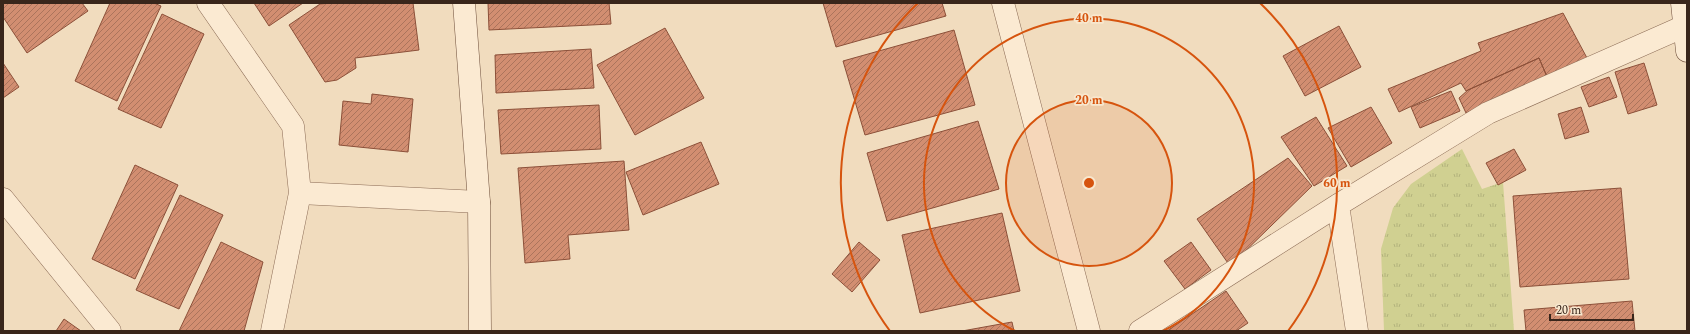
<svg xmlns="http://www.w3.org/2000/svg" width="1690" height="334" font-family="Spectral,serif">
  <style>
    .grass { fill: url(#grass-tufts) }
    .building { fill: url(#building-hatch); stroke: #8c5039 }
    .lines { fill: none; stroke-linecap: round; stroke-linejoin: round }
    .street-casing { stroke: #8b6b55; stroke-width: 23 }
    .secondary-casing { stroke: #6d4d39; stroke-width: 23 }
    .street { stroke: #fbead2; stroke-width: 22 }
    .secondary { stroke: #fbead2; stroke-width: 22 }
    .ring { fill: none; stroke: #d6540e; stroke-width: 2 }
    .centre { fill: #d6540e; stroke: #f8e7ce; stroke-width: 2 }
    .ring-label { font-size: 12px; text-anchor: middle; font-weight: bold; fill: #d6540e; stroke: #f8e7ce; stroke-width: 3.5; stroke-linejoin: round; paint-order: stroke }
  </style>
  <defs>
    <pattern id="grass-tufts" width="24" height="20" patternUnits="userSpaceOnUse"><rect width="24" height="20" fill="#d0d091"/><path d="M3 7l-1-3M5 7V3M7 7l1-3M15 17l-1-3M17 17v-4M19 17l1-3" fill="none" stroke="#b3b27c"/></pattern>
    <pattern id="building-hatch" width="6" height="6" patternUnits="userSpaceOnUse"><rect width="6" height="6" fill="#d28e71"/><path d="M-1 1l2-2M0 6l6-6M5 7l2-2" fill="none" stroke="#ab745c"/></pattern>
  </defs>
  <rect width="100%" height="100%" fill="#f1dcbe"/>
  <!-- grass -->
  <path class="grass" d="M1462,149L1482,189L1503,182L1514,331H1384L1381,249L1393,208L1411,184Z"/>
  <!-- building -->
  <path class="building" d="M5,3H82L88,11L27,53L3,17V4Z
    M110,3H154L161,6L117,101L75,81Z
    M254,3H303L269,26Z
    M331,3H413L419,50L355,58L356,68L337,80L325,82L289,25L320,4Z
    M488,3H609L611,24L489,30Z
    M823,3H942L946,16L836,47Z
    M1563,13L1587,58L1548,79L1539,58L1468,90L1466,91L1461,83L1399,112L1388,89L1481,51L1478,43Z
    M162,14L204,34L161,128L118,109Z
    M1339,26L1361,67L1305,96L1283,56Z
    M665,28L704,98L635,135L597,65Z
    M954,30L975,105L865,135L843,61Z
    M591,49L594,88L496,93L495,55Z
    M1539,58L1548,79L1466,113L1459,98L1468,90Z
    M3,63L19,87L3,98Z
    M1644,63L1657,105L1628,114L1615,72Z
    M1609,77L1617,97L1589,107L1581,87Z
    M1451,91L1460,111L1420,128L1411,107Z
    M372,94L413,99L408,152L339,145L343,101L371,104Z
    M599,105L601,149L501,154L498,110Z
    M1371,107L1392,143L1351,167L1328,128Z
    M1581,107L1589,132L1565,139L1558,114Z
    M1316,117L1347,166L1314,186L1281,137Z
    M978,121L999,189L887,221L867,153Z
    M701,142L719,184L643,215L626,172Z
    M1514,149L1526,170L1498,185L1486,163Z
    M1288,158L1312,186L1230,266L1197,219Z
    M624,161L629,230L568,235L570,259L525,263L518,168Z
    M135,165L178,185L135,279L92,259Z
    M1621,188L1629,279L1520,287L1513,196Z
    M180,195L223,215L179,309L136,290Z
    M1002,213L1020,291L920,313L902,235Z
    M221,242L263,262L244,331H179Z
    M859,242L880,260L852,292L832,274Z
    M1191,242L1211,270L1185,289L1164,261Z
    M1226,291L1248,323L1236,331H1167Z
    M1632,301L1635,331H1526L1524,310Z
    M64,319L81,331H56Z
    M1012,322L1014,331H962Z"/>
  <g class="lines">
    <defs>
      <path id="street" d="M208,3L293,126L300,193L272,331
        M1003,3L1089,331
        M300,193L479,202
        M3,199L110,331
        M1338,205L1357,331
        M1140,331L1338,205L1488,113L1687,25"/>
      <path id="secondary" d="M464,3L479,202L480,331
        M1682,3L1687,51"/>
    </defs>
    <!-- street casing -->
    <use href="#street" class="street-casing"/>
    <!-- secondary casing -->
    <use href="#secondary" class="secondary-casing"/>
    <!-- street -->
    <use href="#street" class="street"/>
    <!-- secondary -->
    <use href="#secondary" class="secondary"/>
  </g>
  <!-- distance rings -->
  <circle cx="1089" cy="183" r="83" fill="#d6540e" fill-opacity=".12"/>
  <g class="ring">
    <circle cx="1089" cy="183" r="83"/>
    <path d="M1015 331A165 165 0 1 1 1163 331"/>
    <path d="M890 331A248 248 0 0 1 918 3M1260 3A248 248 0 0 1 1288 331"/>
  </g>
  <circle cx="1089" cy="183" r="6" class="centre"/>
  <g class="ring-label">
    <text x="1089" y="22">40 m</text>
    <text x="1089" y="104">20 m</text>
    <text x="1337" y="187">60 m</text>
  </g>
  <!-- border -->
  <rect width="1690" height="334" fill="none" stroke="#39261b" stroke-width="8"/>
  <!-- scale -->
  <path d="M1550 314v6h83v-6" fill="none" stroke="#39261b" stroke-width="2"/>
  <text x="1556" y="314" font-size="12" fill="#39261b" stroke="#f8e7ce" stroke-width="3" paint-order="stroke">20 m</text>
</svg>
